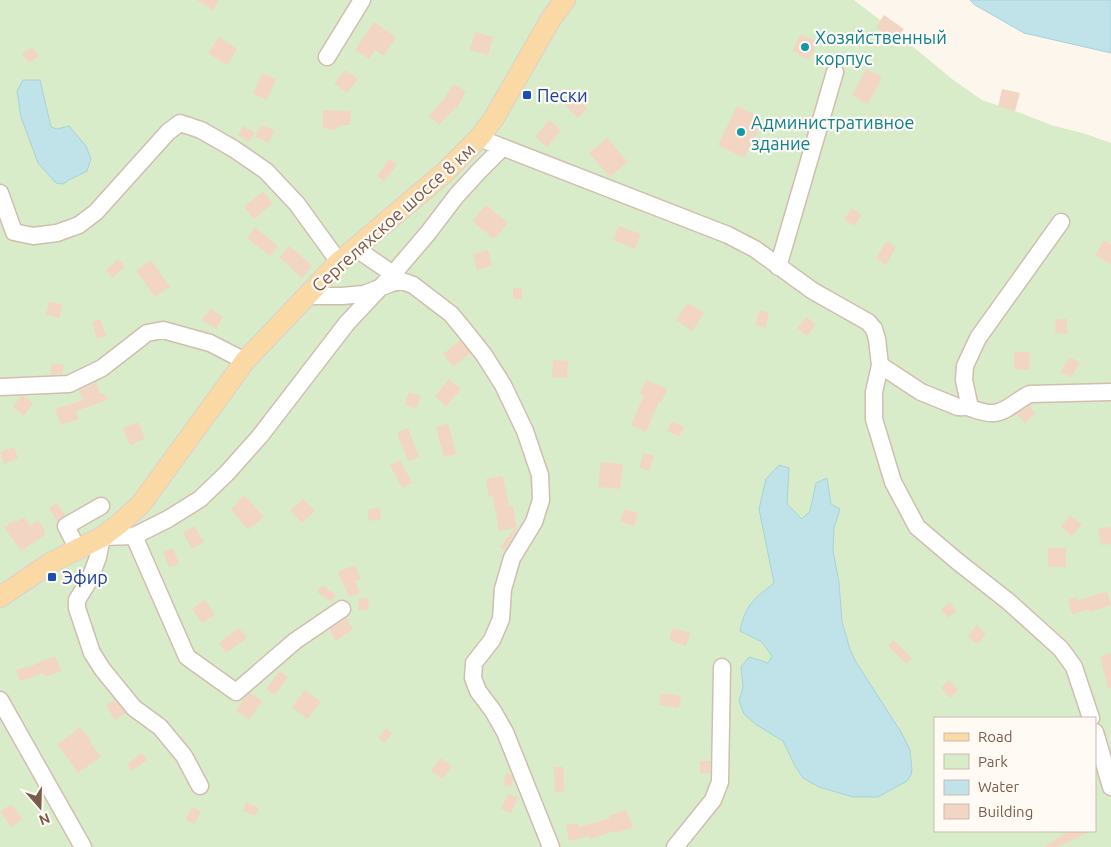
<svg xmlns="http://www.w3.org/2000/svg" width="1111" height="847" font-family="Ubuntu,sans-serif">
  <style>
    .green { fill: #d8ecc9; fill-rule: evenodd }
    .water { fill: #bfe3e8; stroke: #a5d3da }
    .building { fill: #f3d5c3 }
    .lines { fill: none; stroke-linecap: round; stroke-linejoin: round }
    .minor-casing { stroke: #d1beb0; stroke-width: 19 }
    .major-casing { stroke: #dad1cd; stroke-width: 22 }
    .minor { stroke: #fff; stroke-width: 16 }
    .major { stroke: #fbd9a5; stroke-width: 20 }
    .culture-dot { fill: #0f9aa8; stroke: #fffaf3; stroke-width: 2 }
    .transit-dot { fill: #1a4fb4; stroke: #fffaf3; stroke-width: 2 }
    .labels { text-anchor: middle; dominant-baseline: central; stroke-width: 4.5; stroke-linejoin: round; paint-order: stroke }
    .culture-label { font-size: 18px; fill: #0d838f; stroke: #fffaf3; text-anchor: start }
    .transit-label { font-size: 18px; fill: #164399; stroke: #fffaf3; text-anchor: start }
    .street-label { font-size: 18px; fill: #7a5c4d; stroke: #fffaf3 }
  </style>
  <rect width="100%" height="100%" fill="#fdf6ec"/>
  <!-- green -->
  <path class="green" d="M0,0H854L888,26L952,79L982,100L1018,112L1051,125L1086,134L1111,143V847H0ZM935,718H1095V831H935Z"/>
  <!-- water -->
  <path class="water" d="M970,0H1111V53L1024,33L975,5Z
    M23,80H40L51,127L57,129L69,126L86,146L91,159L87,171L69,180L63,184L56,183L38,163L21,117L17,91Z
    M779,465L789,468L787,504L802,519L810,511L816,483L827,478L831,504L840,509L834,528L833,551L839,582L842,622L850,649L856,662L901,732L910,750L912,770L911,775L907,781L878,797H853L819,787L803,778L795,766L783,741L755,724L744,714L739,701L743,687L741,667L749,657L768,663L772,656L762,642L740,631C745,605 754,599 774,583L759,509L766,479Z"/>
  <!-- building -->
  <path class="building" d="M197,0H219L213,10Z
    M884,15L904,29L895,41L876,27Z
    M374,22L396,37L384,56L375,50L369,59L355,50Z
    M475,32L493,37L488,55L470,50Z
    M801,34L818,42L809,60L792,51Z
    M219,37L237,49L227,65L208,53Z
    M31,47L39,56L29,63L22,54Z
    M866,69L882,77L868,104L852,95Z
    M345,70L358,79L347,93L334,84Z
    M262,73L276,79L267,100L253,94Z
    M453,84L466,91L457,108H455L439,125L429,116L444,99Z
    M1002,89L1020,93L1015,111L998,107Z
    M574,96L587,108L578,118L565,105Z
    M737,106L763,119L744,158L718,145Z
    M323,110L351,111L350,125H341L334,130L323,128Z
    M549,120L561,130L547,147L535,137Z
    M261,125L274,130L269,143L255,137Z
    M243,126L255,133L249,142L238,135Z
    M607,138L628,162L610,177L589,153Z
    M389,159L397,165L384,181L377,176Z
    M263,191L273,203L254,219L244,207Z
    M486,205L508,223L494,239L472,221Z
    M852,208L862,215L854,226L844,219Z
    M619,226L641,234L635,249L613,240Z
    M255,227L278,246L270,256L247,238Z
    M1104,240L1111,245V264L1095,255Z
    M886,241L896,247L886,265L876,259Z
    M290,246L312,266L302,278L279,257Z
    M488,250L492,266L477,270L473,254Z
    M118,259L125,267L112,278L106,270Z
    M151,260L170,287L155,297L136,270Z
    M513,288H522V299H513Z
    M49,301L63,305L59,318L46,315Z
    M688,303L704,313L692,331L676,320Z
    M210,309L223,317L216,329L202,320Z
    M760,310L769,313L765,328L755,325Z
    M807,317L816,325L807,336L797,328Z
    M100,319L106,336L97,339L92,322Z
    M1056,319H1067V334L1055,333Z
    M460,340L470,353L453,367L443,354Z
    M1014,352H1030L1029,370L1014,369Z
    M1070,357L1080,363L1071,377L1061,372Z
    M553,360L568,361L567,378L552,377Z
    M52,363L64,365L62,374L50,375Z
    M449,379L461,389L446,406L435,396Z
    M646,380L667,389L661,403L659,402L646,432L631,425L644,395L640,394Z
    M96,382L100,394L104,393L107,400L76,411L79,419L61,425L55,409L83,400L79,390Z
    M409,392L421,396L416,409L405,404Z
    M21,396H24L33,403L24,416L13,407Z
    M1029,406L1035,413L1025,423L1016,414Z
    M672,421L684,427L679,437L667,431Z
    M138,422L145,439L130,445L123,428Z
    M448,423L456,454L444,457L436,427Z
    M408,428L419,457L408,461L397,433Z
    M14,447L18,458L4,464L0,452Z
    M644,453L654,456L649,471L639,467Z
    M400,460L412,483L402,488L390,465Z
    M601,462L623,464L620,489L598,487Z
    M503,476L509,507L513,506L517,530L505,550L500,547L515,528L499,531L493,496L489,497L486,479Z
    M244,495L264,517L248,530L231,509Z
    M303,499L315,511L302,523L290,510Z
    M57,503L65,515L57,521L49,508Z
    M379,507L381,519L369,521L367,510Z
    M624,509L638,513L634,526L620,522Z
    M1070,515L1082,524L1072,536L1061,527Z
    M24,517L30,526L38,520L45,531V535L21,551L4,527L15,520L16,522Z
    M194,526L204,542L192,549L183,533Z
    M1111,527V544L1101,545L1098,529Z
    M173,548L179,564L169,567L163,552Z
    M1048,548H1066V567H1048Z
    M355,565L361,579L355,581L360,593L349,597L338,572Z
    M322,585L336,595L331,602L317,592Z
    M1107,591L1111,605L1090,612L1089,609L1072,614L1068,600L1076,597L1077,601Z
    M359,598H369L368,610H358Z
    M205,600L215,615L202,623L192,609Z
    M950,602L956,611L948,618L941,609Z
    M346,618L353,629L336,641L329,630Z
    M977,625L986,634L977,644L967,636Z
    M239,628L247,638L226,653L219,643Z
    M673,628L690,633L686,646L669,640Z
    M893,640L912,658L906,664L888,646Z
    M1111,653V688H1108L1100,656Z
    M55,656L61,671L45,677L43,673L20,681L16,670L26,667V668Z
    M280,671L288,677L275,695L266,689Z
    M949,680L958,690L950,698L941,688Z
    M305,690L321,702L307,719L292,707Z
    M250,693L262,701L249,720L236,711L245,697Z
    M661,693L681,696L679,708L659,705Z
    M114,700L126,713L115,720L106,705Z
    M80,727L91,740L89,741L101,757L78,773L70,761L57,745Z
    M386,728L392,733L385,743L378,738Z
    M142,753L147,760L132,771L127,764Z
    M440,758L452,766L443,779L431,771Z
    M700,761H710V773H700Z
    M554,767H563L564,792H555Z
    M506,773L511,774L513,780L511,787L503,785Z
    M508,794L518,798L511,813L501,809Z
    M246,802L259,808L255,816L243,811Z
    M11,804L22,819L12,827L0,812Z
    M192,807L201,811L195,824L186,820Z
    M626,809L633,827L616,833L615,831L589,839V836L569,841L566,825L578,823L579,827L610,818L609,816Z
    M1070,831H1091L1058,847H1044L1062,835Z"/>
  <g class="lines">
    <defs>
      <path id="minor" d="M327,57L362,0
        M479,138L728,235L755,249L813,291L868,322L874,329L877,339L880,365L874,392V419L893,482L917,527L957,561L1009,602L1061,649L1074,667L1091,718
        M0,193L14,232L33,236L57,233L79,225L96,212L168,132L180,123L201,130L234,149L266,171L297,204L339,262
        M355,248L393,274
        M778,267L835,72
        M307,296H342L364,294L392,283L402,281L413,285L451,314L465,331L484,355L503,385L525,431L540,475L541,500L534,522L512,558L503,589L501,619L492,640L474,663L473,678L478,691L493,711L505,732L551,847
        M880,365L921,392L958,407C963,408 965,407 969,403L964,380L965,366L978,338L1061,222
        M0,387L69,384L102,368L147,333L163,330L210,343L245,361
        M966,407C975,409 985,414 994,413C1007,412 1018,399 1030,394L1111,392
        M134,536L187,657L236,692L295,641L342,609
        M78,550L66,526L101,506
        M0,700L83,847
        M1095,732L1111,787
        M200,786L184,756L160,727L134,708L103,670L92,653L77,608V600L90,579L98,557L102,537L134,536L168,519L200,499L227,473L260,436L347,323L393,274L428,233L457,195L480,170L503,147
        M675,847L713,800L720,782L722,667"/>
      <path id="major" d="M0,597L52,562L102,537L119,524L141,504L245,361L339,262L443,174L479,138L494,118L552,17L565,0"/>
    </defs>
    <!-- minor casing -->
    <use href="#minor" class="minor-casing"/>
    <!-- major casing -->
    <use href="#major" class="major-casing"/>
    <!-- minor -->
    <use href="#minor" class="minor"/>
    <!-- major -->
    <use href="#major" class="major"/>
  </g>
  <!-- markers -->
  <g class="culture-dot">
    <circle cx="805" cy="47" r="5"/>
    <circle cx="741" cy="132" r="5"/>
  </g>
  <g class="transit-dot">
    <rect x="522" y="90" width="10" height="10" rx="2.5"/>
    <rect x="47" y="572" width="10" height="10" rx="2.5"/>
  </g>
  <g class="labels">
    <!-- culture labels -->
    <g class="culture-label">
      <text x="815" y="37">Хозяйственный<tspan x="815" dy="21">корпус</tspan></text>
      <text x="751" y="122">Административное<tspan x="751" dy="21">здание</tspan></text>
    </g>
    <!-- transit labels -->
    <g class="transit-label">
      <text x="537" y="95">Пески</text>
      <text x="62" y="577">Эфир</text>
    </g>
    <!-- street labels -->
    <g class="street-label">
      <text transform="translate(393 217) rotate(-42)">Сергеляхское шоссе 8 км</text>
    </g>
  </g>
  <!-- legend -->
  <rect x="934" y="717" width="162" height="115" fill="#fffaf3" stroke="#cabbb1"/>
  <rect x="944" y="733" width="25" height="8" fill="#fbd9a5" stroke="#cabbb1"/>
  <text x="978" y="742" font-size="15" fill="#7a5c4d">Road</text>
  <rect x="944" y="754" width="25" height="15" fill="#d8ecc9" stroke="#cabbb1"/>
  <text x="978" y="767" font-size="15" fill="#7a5c4d">Park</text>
  <rect x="944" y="780" width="25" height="15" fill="#bfe3e8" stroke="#cabbb1"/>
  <text x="978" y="792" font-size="15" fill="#7a5c4d">Water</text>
  <rect x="944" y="804" width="25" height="15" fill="#f3d5c3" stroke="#cabbb1"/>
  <text x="978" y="817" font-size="15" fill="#7a5c4d">Building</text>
  <!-- north arrow -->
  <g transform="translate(40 807) rotate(160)" stroke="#fffaf3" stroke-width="4" paint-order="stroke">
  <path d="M0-4L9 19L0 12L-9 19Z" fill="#7a5c4d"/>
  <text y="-8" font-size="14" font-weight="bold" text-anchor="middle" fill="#7a5c4d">N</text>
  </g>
</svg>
